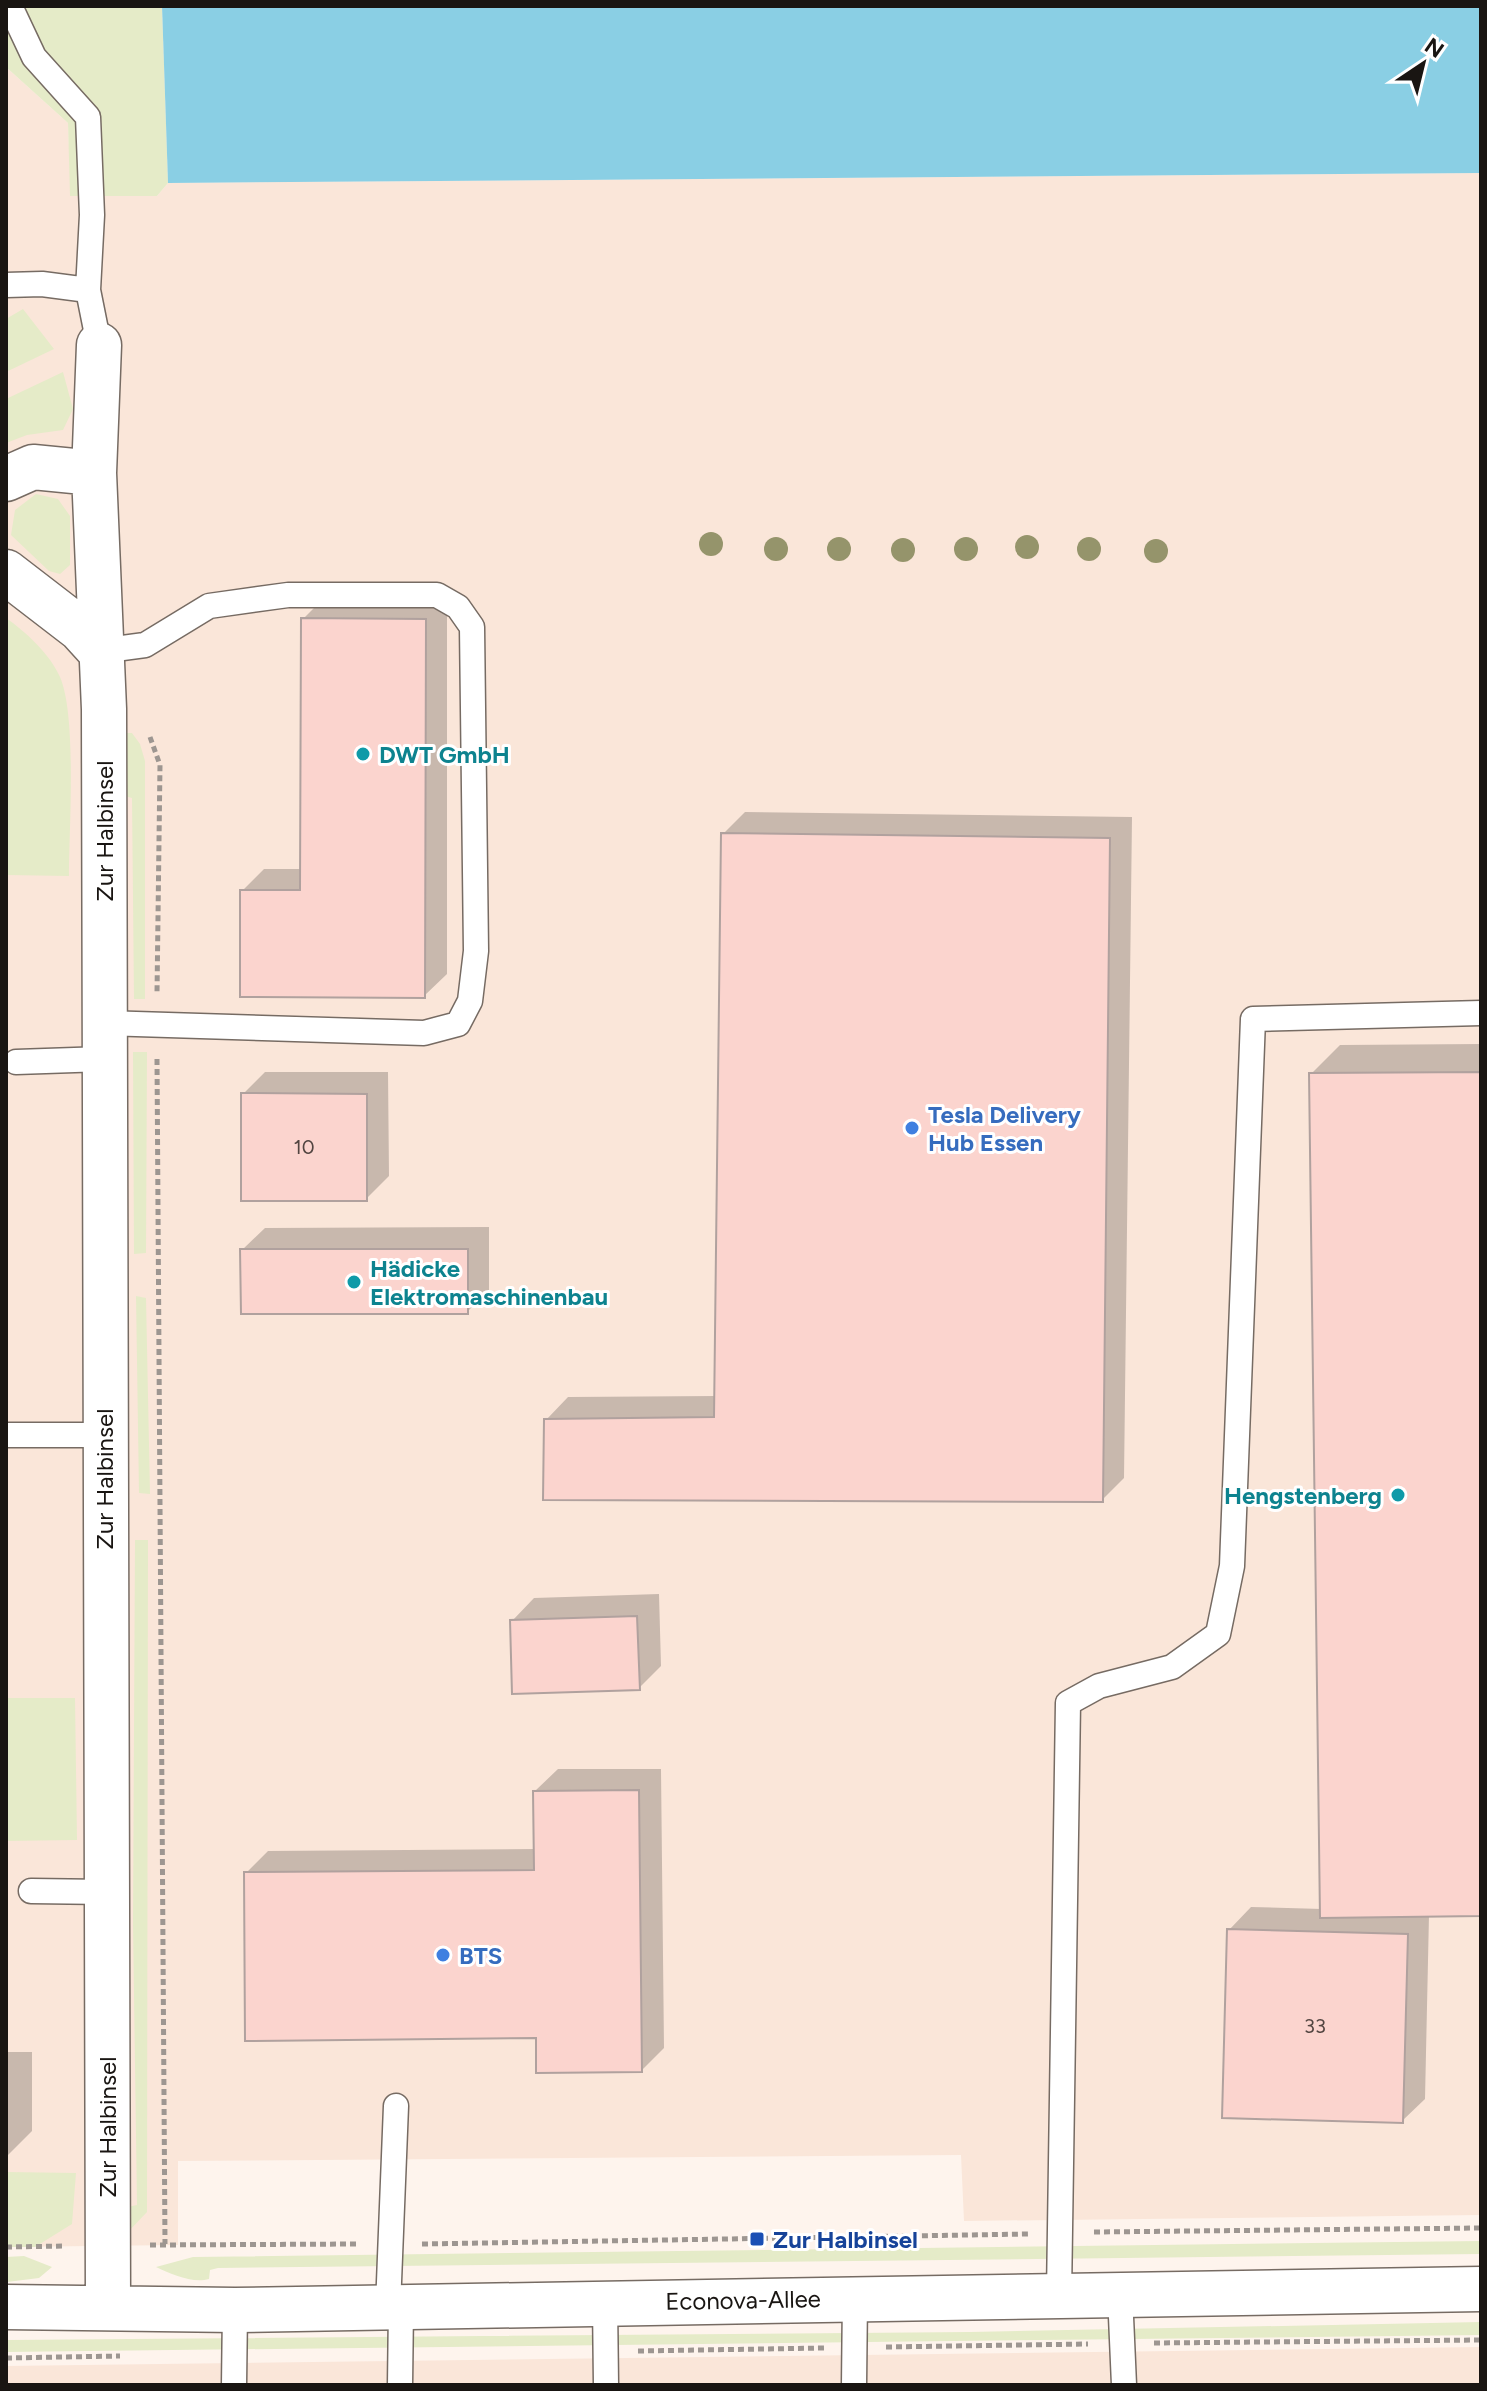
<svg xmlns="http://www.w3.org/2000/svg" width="1487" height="2391" font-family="Figtree,sans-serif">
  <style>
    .built { fill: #fae6d9 }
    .green { fill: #e5ebc8 }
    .water { fill: #8acfe4 }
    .shadow { fill: #0003 }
    .building { fill: #fbd4ce; stroke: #b0a19e; stroke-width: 2 }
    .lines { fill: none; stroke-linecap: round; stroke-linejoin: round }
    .service-casing { stroke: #766b63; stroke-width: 27 }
    .minor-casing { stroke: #766b63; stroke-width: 47 }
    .path { stroke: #9d9691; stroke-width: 5; stroke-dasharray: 6 4; stroke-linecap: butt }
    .service { stroke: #fff; stroke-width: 24 }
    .minor { stroke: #fff; stroke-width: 44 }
    .tree { fill: #95946b }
    .culture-dot { fill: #0f9aa8; stroke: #fff; stroke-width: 3 }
    .shop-dot { fill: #3f7fe0; stroke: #fff; stroke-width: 3 }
    .transit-dot { fill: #1a4fb4; stroke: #fff; stroke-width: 3 }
    .labels { text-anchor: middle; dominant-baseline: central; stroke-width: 6; stroke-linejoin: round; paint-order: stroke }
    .number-label { font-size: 20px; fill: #524541 }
    .culture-label { font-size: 24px; font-weight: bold; fill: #0d838f; stroke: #fff; text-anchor: start }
    .street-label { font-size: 24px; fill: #191512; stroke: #fff }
    .shop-label { font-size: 24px; font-weight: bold; fill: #366cbe; stroke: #fff; text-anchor: start }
    .transit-label { font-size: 24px; font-weight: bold; fill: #164399; stroke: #fff; text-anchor: start }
  </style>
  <rect width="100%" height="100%" fill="#fef4ed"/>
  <!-- built -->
  <path class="built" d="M6,67L68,123L71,196H157L168,183L1481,173V2215L964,2221L961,2155L178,2161V2245L6,2247Z
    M1481,2347V2385H6V2366Z"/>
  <!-- green -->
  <path class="green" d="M6,6H162L168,183L157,196H70L68,123L6,67Z
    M23,309L54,349L6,372V319Z
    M63,372L73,409L63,430L27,435L6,443V399Z
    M36,494L58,499L70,516V565L60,574L49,571L11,535L15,510Z
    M6,618C26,632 50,654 60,677C77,716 69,829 69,876L6,875Z
    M122,733H132L140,744L145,761V999H134L132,798L121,795Z
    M133,1052H147L146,1253L134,1254Z
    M136,1296L146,1298L150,1494L139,1493Z
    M135,1540H148L147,2212L127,2233L123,2208L137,2205L133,1923Z
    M6,1698H75L77,1840L6,1841Z
    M6,2172L76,2173L72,2224L35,2247H6Z
    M1481,2241V2254L218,2268L210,2270L209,2279C193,2284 171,2274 156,2267L193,2257Z
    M24,2256L52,2267L39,2278L7,2282L6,2257Z
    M1481,2322V2335L6,2352V2340L970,2332Z"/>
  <!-- water -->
  <path class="water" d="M162,6H1481V173L168,183Z"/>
  <!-- shadow -->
  <path class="shadow" d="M325,597H447V974L424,996L242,891L264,869H302L303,619Z
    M745,812L1132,817L1124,1478L1102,1500L546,1420L568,1397L716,1396L723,834Z
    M6,881L8,968L6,970Z
    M1481,1044V1914L1429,1915L1425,2099L1402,2121L1229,1930L1251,1907L1322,1909L1311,1074L1340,1045Z
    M265,1072H388L389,1176L366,1199L243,1094Z
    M489,1227V1290L467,1312L242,1250L265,1228Z
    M659,1594L661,1666L639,1688L512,1621L534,1598Z
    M558,1769H661L664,2048L642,2070L538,2036L246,1873L268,1851L536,1849L535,1791Z
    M6,2052H32V2131L6,2157Z"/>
  <!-- building -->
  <path class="building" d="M301,618L426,619L425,998L240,997V890H300Z
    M721,833L1110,838L1103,1502L543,1500L544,1419L714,1417Z
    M1481,1072V1916L1320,1918L1309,1073Z
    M241,1093L367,1094V1201H241Z
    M240,1249H468V1314H241Z
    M637,1616L640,1690L512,1694L510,1620Z
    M639,1790L642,2072L536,2073V2038L245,2041L244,1872L534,1870L533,1791Z
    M1227,1929L1408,1934L1403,2123L1222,2118Z"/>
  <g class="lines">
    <defs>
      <path id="service" d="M10,6L34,57L88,117L92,215L88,290L99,345
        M6,285L42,284L88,290
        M100,651L145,645L209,606L288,595H437L458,607L472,627L476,951L470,1001L458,1024L424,1033L104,1023
        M16,1062L104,1059
        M6,1435H104
        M31,1891L107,1892
        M1120,2294L1124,2385
        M1059,2295L1068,1703L1099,1686L1172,1667L1218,1634L1232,1566L1253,1019L1481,1013
        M605,2303L606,2385
        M388,2307L396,2106
        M234,2385L235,2310
        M400,2385L401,2307
        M854,2385L855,2297"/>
      <path id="minor" d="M99,345L94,473L104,709L108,2307
        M6,479L33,467L94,473
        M6,572L80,629L100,651
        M6,2307L235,2310L1481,2289"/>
    </defs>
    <!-- service casing -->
    <use href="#service" class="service-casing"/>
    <!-- minor casing -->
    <use href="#minor" class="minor-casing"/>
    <!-- path -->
    <path class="path" d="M150,737L160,765L157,993
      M157,1059L165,2244
      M1094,2232L1481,2228
      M422,2244L1028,2234
      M150,2245L360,2244
      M6,2247L64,2246
      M1154,2343L1481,2340
      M886,2347L1088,2344
      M638,2351L824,2348
      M6,2358L120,2356"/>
    <!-- service -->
    <use href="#service" class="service"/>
    <!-- minor -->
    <use href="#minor" class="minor"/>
  </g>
  <!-- trees -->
  <g class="tree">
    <circle cx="711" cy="544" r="12"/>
    <circle cx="1027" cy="547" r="12"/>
    <circle cx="776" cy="549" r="12"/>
    <circle cx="839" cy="549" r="12"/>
    <circle cx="966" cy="549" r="12"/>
    <circle cx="1089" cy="549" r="12"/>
    <circle cx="903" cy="550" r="12"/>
    <circle cx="1156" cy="551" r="12"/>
  </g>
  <!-- markers -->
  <g class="culture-dot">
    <circle cx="363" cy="754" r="8"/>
    <circle cx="354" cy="1282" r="8"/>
    <circle cx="1398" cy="1495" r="8"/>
  </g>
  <g class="shop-dot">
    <circle cx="912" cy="1128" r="8"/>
    <circle cx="443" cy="1955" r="8"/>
  </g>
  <rect class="transit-dot" x="749" y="2231" width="16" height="16" rx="4"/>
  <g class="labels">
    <!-- number labels -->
    <g class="number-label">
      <text x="304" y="1147">10</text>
      <text x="1315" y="2026">33</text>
    </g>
    <!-- culture labels -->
    <g class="culture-label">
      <text x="379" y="754">DWT GmbH</text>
      <text x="370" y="1268">Hädicke<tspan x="370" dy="28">Elektromaschinenbau</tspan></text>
      <text x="1382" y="1495" text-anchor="end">Hengstenberg</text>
    </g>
    <!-- street labels -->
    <g class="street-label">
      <text transform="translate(104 831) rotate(-90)">Zur Halbinsel</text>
      <text transform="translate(104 1479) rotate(-90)">Zur Halbinsel</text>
      <text transform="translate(107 2127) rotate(-90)">Zur Halbinsel</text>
      <text transform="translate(743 2300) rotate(-1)">Econova-Allee</text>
    </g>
    <!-- shop labels -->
    <g class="shop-label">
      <text x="928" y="1114">Tesla Delivery<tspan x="928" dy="28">Hub Essen</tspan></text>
      <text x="459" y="1955">BTS</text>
    </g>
    <!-- transit labels -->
    <g class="transit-label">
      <text x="773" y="2239">Zur Halbinsel</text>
    </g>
  </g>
  <!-- border -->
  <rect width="1487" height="2391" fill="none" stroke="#191512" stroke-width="16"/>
  <!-- north arrow -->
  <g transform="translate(1423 64) rotate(35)" stroke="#ffffff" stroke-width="6" paint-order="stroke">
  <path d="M0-6L14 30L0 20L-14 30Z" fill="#191512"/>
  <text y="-12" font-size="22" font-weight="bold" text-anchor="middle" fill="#191512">N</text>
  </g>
</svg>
